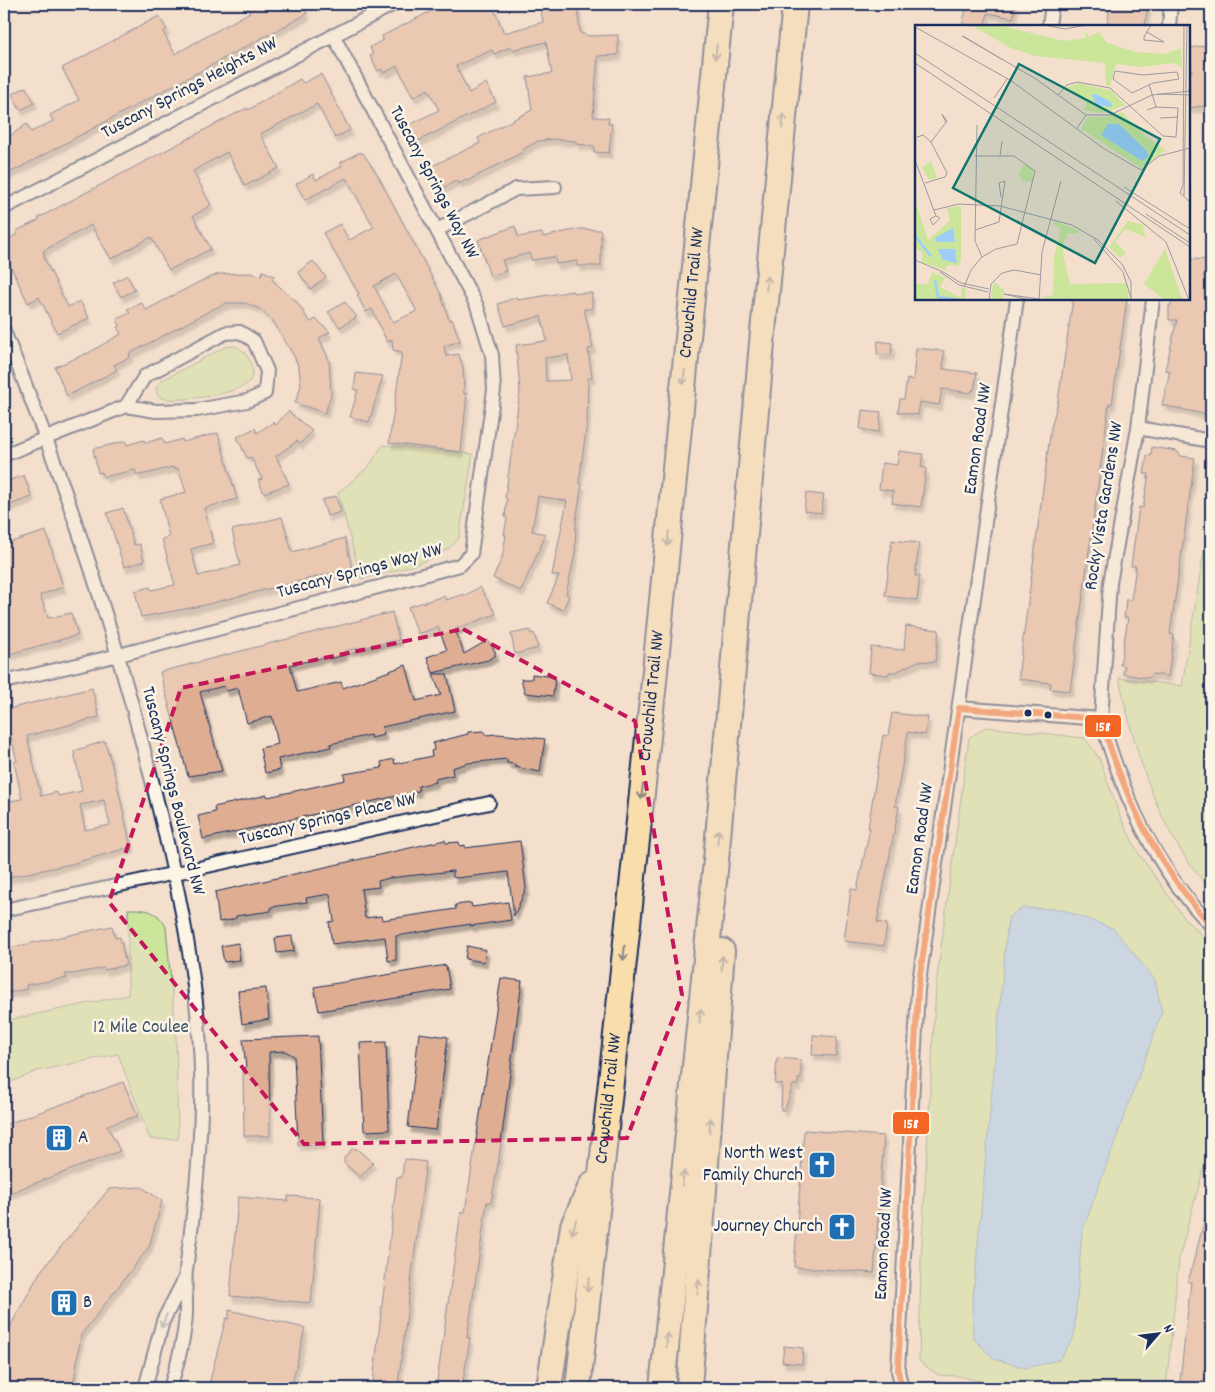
<svg xmlns="http://www.w3.org/2000/svg" width="1215" height="1392" font-family="Dekko,sans-serif">
  <style>
    .green { fill: #cbe59b; stroke: #738a7c }
    .water { fill: #9dcdf9; stroke: #698ebb }
    .building { fill: #dfad92; stroke: #1b2f5e; fill-rule: evenodd; filter: url(#shadow) }
    .lines { fill: none; stroke-linecap: round; stroke-linejoin: round }
    .minor-casing { stroke: #1b2f5e; stroke-width: 16 }
    .motorway-casing { stroke: #1b2f5e; stroke-width: 28 }
    .minor { stroke: #fcf5e5; stroke-width: 12 }
    .motorway { stroke: #f9deab; stroke-width: 24 }
    .bus-1-casing { stroke: #fcf5e5; stroke-width: 10 }
    .bus-1 { stroke: #f26522; stroke-width: 6 }
    .oneway { stroke: #8a8684 }
    .oneway2 { stroke: #8c92a2 }
    .marked { fill: none; stroke: #c2185b; stroke-width: 4; stroke-dasharray: 10 6; stroke-linejoin: round }
    .bus-dot { fill: #1b2f5e; stroke: #fcf5e5; stroke-width: 2 }
    .labels { text-anchor: middle; dominant-baseline: central; stroke-width: 5; stroke-linejoin: round; paint-order: stroke }
    .street-label { font-size: 19px; fill: #1b2f5e; stroke: #fcf5e5 }
    .park-label { font-size: 19px; fill: #3e536a; stroke: #fcf5e5 }
    .poi-label { font-size: 19px; fill: #1b2f5e; stroke: #fcf5e5; text-anchor: start }
    .inset-river { fill: none; stroke: #9dcdf9; stroke-width: 2.5 }
    .inset-road { fill: none; stroke: #9d99a0; stroke-width: 1 }
    .view { fill: #0f766e; fill-opacity: 0.15; stroke: #0f766e; stroke-width: 2.5 }
    .inset-edge { fill: none; stroke: #1b2f5e; stroke-width: 2.5 }
    .line-badge { stroke: #fcf5e5; stroke-width: 2 }
    .badge-label { font-size: 14px; text-anchor: middle; font-weight: bold; fill: #fff }
  </style>
  <defs>
    <filter id="shadow"><feDropShadow dx="3" dy="5.5" stdDeviation="1" flood-color="#0004"/></filter>
  </defs>
  <rect width="100%" height="100%" fill="#f3dfcc"/>
  <filter id="ink" filterUnits="userSpaceOnUse"><feTurbulence type="fractalNoise" baseFrequency=".02" numOctaves="2"/><feDisplacementMap in="SourceGraphic" scale="10" xChannelSelector="R" yChannelSelector="G"/><feConvolveMatrix kernelMatrix="1 2 1 2 8 2 1 2 1" color-interpolation-filters="sRGB"/></filter>
  <g filter="url(#ink)">
    <!-- green -->
    <path class="green" d="M234,346C242,348 246,354 250,361C254,370 254,380 245,385C233,394 170,405 158,396L156,388L161,381L225,347Z
      M383,445L473,454L459,538C444,561 387,573 361,579L338,493L369,466Z
      M1211,507V891C1203,880 1193,869 1185,857C1150,804 1133,741 1119,678L1182,686Z
      M986,727L1085,738L1099,758L1120,816L1137,851L1185,919L1211,944V1141L1179,1258L1166,1388H1007L959,1376L938,1375L919,1361L921,1261L936,985L969,738Z
      M128,909C145,909 158,910 166,927L176,1036L178,1139H150L118,1054L37,1071L4,1085V1021L128,995Z"/>
    <!-- water -->
    <path class="water" d="M1022,908L1060,909L1114,929L1155,980L1162,1012L1082,1232L1074,1337L1059,1360L1026,1368L994,1359L973,1338L972,1307L1008,918Z"/>
    <!-- building -->
    <path class="building" d="M245,4H302L307,14L4,176V140L27,124L31,132L53,121L50,115L79,100L62,68L159,16L167,30L163,32L175,54L250,12Z
      M445,4H492L504,33L543,22L540,4H577L580,33L590,36L618,35V55L598,56L593,115L594,117L609,118L608,124H612L609,153L594,152V146L576,144V141L553,139L538,141L522,150L523,152L467,181L466,180L459,184L458,180L442,188L430,167L480,143L478,138L532,110L527,77L552,73L546,42L512,50L511,47L494,54L492,50L456,66L469,93L486,83L496,102L416,142L407,126L439,110L428,89L413,97L397,66L384,73L382,69L378,71L370,56L373,55L370,47L383,40L382,36Z
      M967,4H1016L1013,18L988,13L984,26H962Z
      M1110,4H1148L1145,26H1107Z
      M1211,45V105L1189,108V72H1192L1189,48Z
      M321,74L350,130L335,138L317,104L260,134L279,168L245,186L227,152L193,171L211,205L193,216L211,249L169,270L151,237L111,259L91,225L43,251L45,257L44,258L68,307L80,301L89,318L57,333L39,297L28,303L4,252V241L18,234L16,231L39,220L38,218L229,117L247,108L248,110L300,79L303,83Z
      M26,87L35,103L20,110L12,94Z
      M358,153H363L377,174L441,294L449,320L452,319L460,341L444,346L446,356L459,354L463,368L464,394H467L461,452L389,443L402,352L393,350L392,339L387,342L372,309L366,312L357,295L359,294L323,233L340,224L349,240L374,227L346,178L305,200L296,184L313,174L316,180L342,166L340,163ZM396,274L417,311L393,322L374,286Z
      M515,226L518,237L542,233L543,237L578,229L601,230V266H577V261L556,264L555,257L531,260L530,253L502,260L506,271L490,276L478,240Z
      M1193,259L1206,260L1204,278L1211,274V401L1207,400L1204,414L1162,405L1170,371L1165,370L1177,320H1169V305H1171L1172,299H1189V260Z
      M313,261L326,277L311,289L298,272Z
      M263,271L274,276L272,280L297,302L310,322L316,319L330,332L319,338L329,360L330,378L331,395L325,413L295,403L301,386L299,368L294,356L273,321L260,309L245,303H227L213,309L129,354L130,357L114,365L117,370L67,396L55,367L90,352L121,334L117,327L120,326L117,319L130,313L127,309L142,303L146,310L201,281L219,274L251,273L261,276Z
      M127,275L135,290L121,297L113,283Z
      M573,291V293H592V309H584L593,348L588,349L592,378H588L587,422L579,483L582,484L576,521L575,554L566,594L569,596L563,610L547,603L559,576L552,575L567,501L538,496L532,531L546,534L521,591L493,578L502,558L506,535H504L507,518L505,517L507,499L505,498L520,391L516,345L547,341L541,316L505,326L498,304L517,297L518,300ZM568,355L571,380L546,381L545,358Z
      M1073,299H1127L1112,404H1109L1070,691L1050,689L1051,683L1019,679V670L1051,428L1058,401Z
      M345,302L357,317L340,327L328,312Z
      M878,341L892,343L891,355L877,354Z
      M916,348L944,351L943,369L977,373L974,390H972L971,393L942,389L939,405L920,402L918,415L898,412L900,399H904L907,379L913,380Z
      M356,373L383,376L369,422L350,417L358,390H354Z
      M862,410L881,412L879,432L860,429Z
      M288,411L312,431L300,444L297,441L276,456L289,484L264,493L258,480L262,479L251,457L247,458L237,437L255,428L257,433L273,422L276,425Z
      M218,433L237,499L204,508L213,543L191,549L198,576L240,565L232,530L282,517L292,552L345,538L352,568L196,607L141,617L135,591L150,587L151,590L175,585L162,539L169,537L160,499L186,492L178,468L174,469L173,467L145,474L137,475L135,470L104,477L102,472L98,473L93,449L126,441L127,445L144,440L145,443L162,438L165,444L182,439L183,442Z
      M1152,447L1177,451L1181,456L1195,458L1170,634L1174,635L1168,676L1153,674L1148,678L1123,674L1125,666L1120,665L1128,618H1124L1126,599L1131,600L1136,566H1131L1139,507L1143,508L1149,474H1144L1147,455L1151,456Z
      M899,451L923,454L921,467L926,468L921,507L892,503L893,491L879,489L882,463L897,465Z
      M22,476H24L32,497L4,507V482Z
      M806,493L824,495L821,513L804,511Z
      M336,496L341,512L327,516L322,500Z
      M123,508L134,545L140,544L144,561L124,567L107,513Z
      M46,531L63,587L40,595L48,618L71,613L78,635L6,655L4,647V544Z
      M892,540L919,543L915,576H920L917,600L885,596Z
      M480,587L496,614L455,629L464,654L488,640L495,651V656L488,660L433,673L427,657L447,650L438,627L418,634L408,607L444,596L446,600L463,594L464,596Z
      M392,612L399,640L344,651L345,655L329,659L328,656L290,665L297,692L341,682L343,688L406,665L416,701L441,695L433,674H447L455,711L382,727L384,735L371,738L370,735L330,744L331,747L278,759L280,770L265,773L260,748L278,744L272,716L247,723L238,688L226,691L224,686L200,692L222,771L188,776L160,672Z
      M906,626L939,630L935,662L918,661L896,672H889L888,675L869,673L871,647L904,650Z
      M530,630L531,634L534,633L538,648L515,654L511,634Z
      M532,674L555,677L553,696L525,693L521,679H532Z
      M92,688L99,717L27,736L41,796L57,792L58,796L82,791L74,751L105,741L116,779L131,847L71,864L4,878V854L10,853L4,827V802L22,799L14,762L17,761L10,733L4,735V710ZM104,800L110,825L85,830L80,805Z
      M892,713L928,717L925,735L908,732L895,806L899,807L877,922L887,924L884,946L844,941L851,889L857,890L870,828H868L883,735L888,736Z
      M484,731L485,735L498,734L545,739L540,772L515,767V764L507,763V759L468,763L452,768L453,775L435,779L436,782L418,786L419,791L203,839L198,816L215,812L214,807L267,795L268,797L345,780L344,774L382,768L381,762L394,759L395,764L432,756L431,751L434,750L433,743L468,734V732Z
      M445,840L446,843L459,842L460,846L465,845V848L520,841L526,888L514,916L508,872L456,878L453,877V871L389,878L378,881L379,887L361,889L365,918L381,916L382,920L456,909L455,905L471,903L472,907L508,902L511,920L470,926L471,924L396,936V960L388,961L385,937L332,944L329,922L334,921L330,894L306,898L307,902L271,907V911L236,916V918L231,920L219,922L215,892Z
      M112,926L115,938L120,937L126,965L105,970L104,968L73,974H65L67,978L26,985L27,989L6,993L4,982V949Z
      M292,936L294,951L277,953L275,938Z
      M238,943L240,960L224,962L221,946Z
      M467,946L486,950L484,962L465,959Z
      M446,965L450,989L319,1011L314,987Z
      M501,978L522,981L499,1158L491,1203L487,1202L467,1338H470L462,1388H436L461,1212H465Z
      M266,988L269,1019L242,1024L238,991Z
      M419,1033L448,1037L436,1130L408,1127Z
      M813,1035L837,1037L836,1056L812,1055Z
      M318,1036L323,1144L298,1145L294,1056L285,1051L269,1052L270,1136H244L243,1068H246L243,1039Z
      M386,1042L389,1130L364,1131L360,1043Z
      M777,1058L801,1060V1079H798V1085H793L785,1110H781L782,1084H775Z
      M123,1082L138,1116L107,1125L120,1151L4,1195V1125Z
      M804,1130L884,1136L874,1273L794,1267Z
      M352,1149H357L373,1163L360,1177L344,1163V1158Z
      M404,1159L426,1162L398,1385L373,1382L397,1177H402Z
      M142,1187L162,1201L149,1247L81,1335L73,1388H4L6,1334L40,1272L109,1189Z
      M288,1196L320,1198L311,1303L230,1296L238,1197L288,1201Z
      M1207,1211H1211V1388L1194,1387V1383L1180,1381L1191,1282H1188Z
      M229,1310L305,1328L291,1388H208L226,1318L229,1319Z
      M784,1346L803,1348L802,1364L782,1362Z"/>
    <g class="lines">
      <defs>
        <path id="minor" d="M1049,26L1052,4
          M1169,26L1171,4
          M4,208L394,4
          M437,230L516,189L555,187
          M4,331C66,483 116,634 155,793C177,881 198,977 201,1068C203,1136 195,1202 186,1270C184,1288 188,1306 185,1324C183,1346 176,1368 170,1388
          M1138,428L1211,441
          M4,455L126,406L156,411L197,410L247,401L265,393L267,371L254,341L240,332L225,333L145,376L126,406
          M4,682L119,655L386,585L460,565L471,554L494,390L492,355L477,306L333,35
          M959,708L1101,719C1123,795 1154,868 1211,925
          M1101,719L1110,583L1138,428L1153,299
          M4,910L199,868L489,803
          M145,1388L163,1321L184,1280
          M902,1388L898,1371L918,989L1017,299"/>
        <g id="motorway">
          <path d="M549,1388L573,1226L592,1184"/>
          <path id="s1" d="M578,1388L653,691L721,4"/>
          <path d="M662,1388L715,871L763,332L795,4"/>
          <path d="M689,1388L722,951"/>
        </g>
      </defs>
      <!-- minor casing -->
      <use href="#minor" class="minor-casing"/>
      <!-- motorway casing -->
      <use href="#motorway" class="motorway-casing"/>
      <!-- minor -->
      <use href="#minor" class="minor"/>
      <!-- motorway -->
      <use href="#motorway" class="motorway"/>
      <defs>
        <path id="bus-1" d="M902,1388L898,1371L918,989L959,708L1101,719C1125,798 1155,863 1211,925"/>
      </defs>
      <!-- bus-1 casing -->
      <use href="#bus-1" class="bus-1-casing"/>
      <!-- bus-1 -->
      <use href="#bus-1" class="bus-1"/>
    </g>
    <!-- one-way arrows -->
    <defs><path id="oneway-shaft" d="M-6 0H5M1.5-3L5.5 0L1.5 3" fill="none" stroke-width="1.6" stroke-linecap="round" stroke-linejoin="round" transform="scale(1.25)"/></defs>
    <g class="oneway">
      <use href="#oneway-shaft" transform="translate(716 52) rotate(96)"/>
      <use href="#oneway-shaft" transform="translate(783 121) rotate(-84)"/>
      <use href="#oneway-shaft" transform="translate(767 283) rotate(-84)"/>
      <use href="#oneway-shaft" transform="translate(684 377) rotate(95)"/>
      <use href="#oneway-shaft" transform="translate(668 539) rotate(96)"/>
      <use href="#oneway-shaft" transform="translate(642 792) rotate(96)"/>
      <use href="#oneway-shaft" transform="translate(718 837) rotate(-85)"/>
      <use href="#oneway-shaft" transform="translate(624 953) rotate(96)"/>
      <use href="#oneway-shaft" transform="translate(722 963) rotate(-86)"/>
      <use href="#oneway-shaft" transform="translate(700 1016) rotate(-84)"/>
      <use href="#oneway-shaft" transform="translate(710 1125) rotate(-86)"/>
      <use href="#oneway-shaft" transform="translate(683 1178) rotate(-84)"/>
      <use href="#oneway-shaft" transform="translate(574 1227) rotate(106)"/>
      <use href="#oneway-shaft" transform="translate(588 1285) rotate(96)"/>
      <use href="#oneway-shaft" transform="translate(698 1287) rotate(-85)"/>
      <use href="#oneway-shaft" transform="translate(667 1340) rotate(-84)"/>
    </g>
    <use class="oneway2" href="#oneway-shaft" transform="translate(164 1321) rotate(112)"/>
  </g>
  <!-- marked area -->
  <path d="M0 0H1215V1392H0ZM463,629L635,721L682,995L627,1138L304,1144L109,902L181,688Z" fill="#f3dfcc" fill-opacity=".55" fill-rule="evenodd"/>
  <path class="marked" d="M463,629L635,721L682,995L627,1138L304,1144L109,902L181,688Z"/>
  <!-- icons -->
  <defs>
    <symbol id="building-square" viewBox="-11 -11 22 22"><rect x="-9" y="-9" width="18" height="18" rx="4" fill="#1f6fb2" stroke="#fcf5e5"/><path d="M-4-6H4V6H1V3H-1V6H-4ZM-2.5-4.3h1.7v1.8h-1.7ZM.8-4.3h1.7v1.8H.8ZM-2.5-1h1.7V.8h-1.7ZM.8-1h1.7V.8H.8Z" fill="#fff"/></symbol>
    <symbol id="church-square" viewBox="-11 -11 22 22"><rect x="-9" y="-9" width="18" height="18" rx="4" fill="#1f6fb2" stroke="#fcf5e5"/><path d="M-1.2-6h2.4v3.5h3.3v2.4h-3.3V6h-2.4V-.1h-3.3v-2.4h3.3Z" fill="#fff"/></symbol>
  </defs>
  <g fill-rule="evenodd">
    <use href="#building-square" x="43" y="1122" width="32" height="32"/>
    <use href="#church-square" x="806" y="1149" width="32" height="32"/>
    <use href="#church-square" x="826" y="1211" width="32" height="32"/>
    <use href="#building-square" x="48" y="1287" width="32" height="32"/>
  </g>
  <!-- markers -->
  <g class="bus-dot">
    <circle cx="1028" cy="713" r="4.5"/>
    <circle cx="1048" cy="715" r="4.5"/>
  </g>
  <g class="labels">
    <!-- street labels -->
    <g class="street-label">
      <text transform="translate(190 89) rotate(-28)">Tuscany Springs Heights NW</text>
      <text transform="translate(433 183) rotate(62)">Tuscany Springs Way NW</text>
      <text stroke="none"><textPath href="#s1" startOffset="1101">Crowchild Trail NW</textPath></text>
      <text transform="translate(979 439) rotate(-82)">Eamon Road NW</text>
      <text transform="translate(1105 506) rotate(-81)">Rocky Vista Gardens NW</text>
      <text transform="translate(360 572) rotate(-15)">Tuscany Springs Way NW</text>
      <text stroke="none"><textPath href="#s1" startOffset="696">Crowchild Trail NW</textPath></text>
      <text transform="translate(172 791) rotate(76)">Tuscany Springs Boulevard NW</text>
      <text transform="translate(328 820) rotate(-13)">Tuscany Springs Place NW</text>
      <text transform="translate(921 839) rotate(-82)">Eamon Road NW</text>
      <text stroke="none"><textPath href="#s1" startOffset="291">Crowchild Trail NW</textPath></text>
      <text transform="translate(885 1244) rotate(-87)">Eamon Road NW</text>
    </g>
    <!-- park labels -->
    <g class="park-label">
      <text x="141" y="1028">12 Mile Coulee</text>
    </g>
    <!-- poi labels -->
    <g class="poi-label">
      <text x="78" y="1138">A</text>
      <text x="803" y="1154" text-anchor="end">North West<tspan x="803" dy="22">Family Church</tspan></text>
      <text x="823" y="1227" text-anchor="end">Journey Church</text>
      <text x="83" y="1303">B</text>
    </g>
  </g>
  <!-- overview -->
  <g transform="translate(915 25)">
    <rect width="275" height="275" fill="#f3dfcc"/>
    <path d="M56,0H83L149,16L171,13L170,3L173,12L184,7L192,18L221,27L250,29L266,23L267,43L259,38L226,42L201,39L195,61L191,60L190,38L120,31L96,23ZM163,58L197,66L210,80L189,88L168,85L172,79L151,63ZM207,87L230,111L251,125L226,143L166,104L172,92H191ZM16,137L22,153L14,155L7,142ZM110,139L118,146L117,157L107,155L104,148ZM0,175L13,215L35,196L32,183L46,181V235L43,241L33,240L30,245L6,237L8,229L0,222ZM140,196L164,206L162,209L152,208L149,217L148,229L155,259L212,258L214,275H127L128,272L138,270L139,233L146,204L138,199ZM213,196L229,200L228,206L231,212L210,204L200,217L211,228L205,233L194,222ZM250,224L266,271L268,275H250L229,259ZM17,247L30,253L25,262L46,273L47,263L51,264L50,274L55,275H0V259H13ZM79,257L89,265L88,275H75Z" fill="#cbe59b"/>
    <path d="M181,69L196,77L197,82L181,80L177,70ZM193,99H204L232,126L233,132L227,136L186,110ZM38,203L40,217H21L20,213ZM23,224H40L42,238L28,235Z" fill="#9dcdf9"/>
    <path class="inset-river" d="M0,211L16,231M20,255L23,272L44,275"/>
    <path class="inset-road" d="M129,0L150,4L171,0M269,0L268,160L265,168L275,177M0,2L95,55L188,123L226,145L244,131L275,123M232,7L249,17L229,15V12L236,0M47,11L121,54L171,90M48,11L88,35M0,28L275,210M0,38L275,222M200,46L228,50L262,47L264,54L238,58L217,68L198,54ZM234,59L241,82M243,69L275,70M143,70L152,60L162,57L195,63L248,111L261,112L263,83L241,82L232,85M79,73L92,54M245,93L263,92M62,100L60,216L67,232M162,103L171,90H195L237,70L275,66M2,112L8,110L16,117L32,148L30,152L10,158M16,117L32,96L27,89L31,98M85,131L87,116M0,135L21,191L25,193L18,200L15,194L21,191M209,162L275,204M269,171L272,0M201,176L251,217L274,275M19,185L44,179L85,181L157,200L183,215L207,239L216,257V275M231,189L275,218M60,205L84,197L90,156L84,158L86,172M179,214L208,247L216,273M0,235L28,247L46,258L74,264M25,247L44,260L73,267M49,262L56,245L67,232L81,224L102,219L120,146L99,131H60M89,269L124,274M89,269L115,275M74,275L76,259L87,248L99,245L126,250M124,275L127,227L146,156"/>
    <path class="view" d="M104,39L245,114L180,238L38,163Z"/>
    <rect width="275" height="275" class="inset-edge"/>
  </g>
  <g class="line-badge">
    <rect x="1084" y="714" width="38" height="24" rx="5" fill="#f26522"/>
    <rect x="892" y="1111" width="38" height="24" rx="5" fill="#f26522"/>
  </g>
  <g class="badge-label">
    <text x="1103" y="731">158</text>
    <text x="911" y="1128">158</text>
  </g>
  <!-- margin -->
  <rect width="1215" height="1392" fill="none" stroke="#fcf5e5" stroke-width="20"/>
  <rect x="10" y="10" width="1195" height="1372" fill="none" stroke="#1b2f5e" stroke-width="2" filter="url(#ink)"/>
  <!-- north arrow -->
  <g transform="translate(1158 1334) rotate(62)" stroke="#fcf5e5" stroke-width="4" paint-order="stroke">
  <path d="M0-4L9 19L0 12L-9 19Z" fill="#1b2f5e"/>
  <text y="-8" font-size="14" font-weight="bold" text-anchor="middle" fill="#1b2f5e">N</text>
  </g>
</svg>
